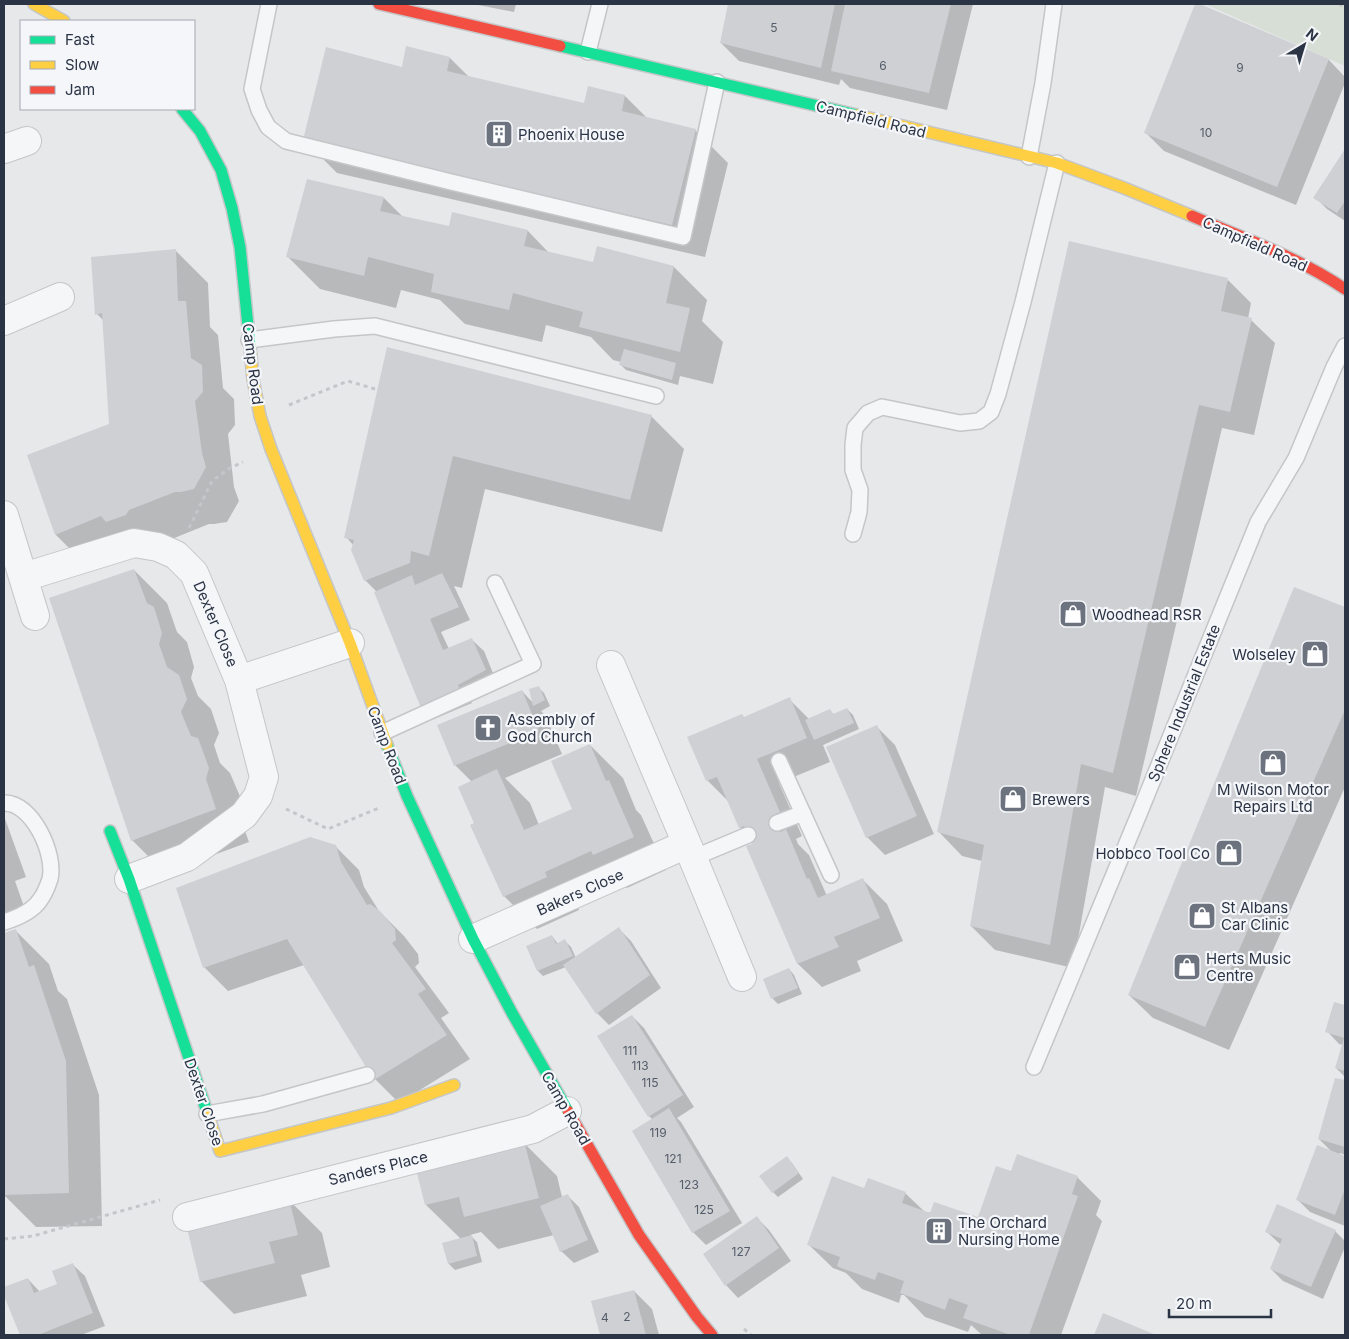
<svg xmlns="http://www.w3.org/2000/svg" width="1349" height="1339" font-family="Inter,sans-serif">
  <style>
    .green { fill: #d6ded6 }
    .shadow { fill: #0003 }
    .building { fill: #ced0d3 }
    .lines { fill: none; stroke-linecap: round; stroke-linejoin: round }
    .lane-casing { stroke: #c4c6c8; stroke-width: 18 }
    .street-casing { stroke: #c4c6c8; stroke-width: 30 }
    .fast-casing { stroke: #c4c6c8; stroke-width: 14 }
    .slow-casing { stroke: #c4c6c8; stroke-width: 14 }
    .jam-casing { stroke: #c4c6c8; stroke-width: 14 }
    .path { stroke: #c5c6ca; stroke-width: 3; stroke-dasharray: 4 4; stroke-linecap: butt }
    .lane { stroke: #f5f6f7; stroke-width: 15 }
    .street { stroke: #f5f6f7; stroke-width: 28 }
    .fast { stroke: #16e098; stroke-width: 11 }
    .slow { stroke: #ffcf43; stroke-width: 11 }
    .jam { stroke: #f24e42; stroke-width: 11 }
    .labels { text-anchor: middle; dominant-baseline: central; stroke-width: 4.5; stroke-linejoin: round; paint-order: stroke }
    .number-label { font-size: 12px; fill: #545c69 }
    .street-label { font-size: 15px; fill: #2b3445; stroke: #f4f6f9 }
    .poi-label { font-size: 15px; fill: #2b3445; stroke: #f4f6f9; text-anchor: start }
  </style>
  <rect width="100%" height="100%" fill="#e6e8ea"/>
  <!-- green -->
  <path class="green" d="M1205,4H1345V66Z"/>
  <!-- shadow -->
  <path class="shadow" d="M473,4H516L514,12Z
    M729,4H973L947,110L850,88L841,79L839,85L739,61L721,43Z
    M1197,4L1329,60L1345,77V83L1296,205L1164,151L1146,133Z
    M450,58L469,77L585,105L625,96L647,118L695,130L728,163L705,257L337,173L304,140L403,68Z
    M1345,152V221L1327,209L1315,197Z
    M384,198L403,217L450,228L528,231L550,254L594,264L674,267L707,300L702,321L723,342L713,384L680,376L678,385L626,370L620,364L621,362L613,360L591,337L546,325L542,342L465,324L440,300L401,290L396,308L320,289L287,256Z
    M175,250L208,283L210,327L218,335L223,388L234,399L235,425L228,434L234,487L239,501L227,522L214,524H209L162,543L89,568L56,535L29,456L110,425L104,321L97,314Z
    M1228,280L1251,303L1248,319L1251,320L1275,343L1254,435L1222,428L1136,796L1105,787L1073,968L995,950L971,926L982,861L962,856L939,832Z
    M388,348L651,416L684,449L662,532L485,489L462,588L454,586L470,620L441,632L449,649L471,639L484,651L497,683L469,697L472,703L434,719L422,707L377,592L365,580L354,546L346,537Z
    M134,570L167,603L177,632L187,642L194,667L191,678L198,696L211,709L219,733L214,745L220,763L230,773L242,801L238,812L249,842L165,873L132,840Z
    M1295,588L1345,609V787L1229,1050L1153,1018L1129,995Z
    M538,687L544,693L550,706L541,711L545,715L562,754L505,778L530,803L539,825L574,809L590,745L623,778L636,810L641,815L666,870L627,888L624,884L577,905L579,910L537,929L504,896L476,824L472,782L455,765L522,691L534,704Z
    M789,699L810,720L830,710L834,715L847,709L853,715L859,729L823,745L830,762L779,783L802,836L796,839L798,844L809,855L827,896L863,880L887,904L903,941L857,961L861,971L822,987L798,964L747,847L753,844L750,837L740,827L730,803L707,780L745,718Z
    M876,726L895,745L934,834L885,855L867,837Z
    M4,816L26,877L15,881L28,918L4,927Z
    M335,846L359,870L364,887L379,911L404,936L418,954L419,963L415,967L449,1013L441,1018L470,1059L399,1103L375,1079L304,965L228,991L205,968L177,889Z
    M619,929L631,941L661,988L609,1025L597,1013L566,967L543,976L538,971L552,936L558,944L565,941L571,947L576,958Z
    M16,931L49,964L58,991L67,999L99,1095L102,1226L36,1227L4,1195V935Z
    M789,969L794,975L802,994L778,1004L773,999L764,980Z
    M1335,1003L1345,1007V1077L1336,1068L1343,1045L1339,1044L1327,1031Z
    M632,1016L644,1028L694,1107L677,1118L681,1122L742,1223L706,1245L693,1232L633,1131L653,1120L649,1116Z
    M1336,1079L1345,1082V1155L1340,1153L1339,1155L1345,1157V1226L1310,1212L1298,1200L1333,1153L1319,1139Z
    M524,1143L557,1176L562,1197L567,1195L579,1207L599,1252L574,1263L561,1251L554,1235L498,1249L481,1232L470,1235L477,1242L482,1262L455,1270L449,1264L444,1244L461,1239L426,1205Z
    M786,1157L792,1163L803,1179L778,1197L773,1192Z
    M1012,1173L1077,1177L1101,1201L1096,1215L1102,1221L1061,1335H982L971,1325L968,1332L925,1317L904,1295H901L899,1303L862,1289L846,1273L833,1268L809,1245L865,1190L905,1193L925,1212L979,1219Z
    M289,1200L322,1233L330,1267L301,1275L307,1296L234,1314L201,1281Z
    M757,1218L769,1230L791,1261L738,1298L726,1285L705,1254Z
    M1335,1231L1345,1241V1247L1323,1299L1283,1281L1271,1269L1281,1245L1267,1232Z
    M72,1264L85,1276L105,1326L81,1335H21L4,1292V1288L28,1279L40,1292L59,1284Z
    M634,1291L652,1309L659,1335H599H601Z
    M1104,1314L1153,1335H1095Z"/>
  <!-- building -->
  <path class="building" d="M728,4H835L821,68L720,43Z
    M845,4H951L929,93L831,71Z
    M1195,4H1200L1329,59L1277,187L1144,133Z
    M406,46L450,57L447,71L584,103L588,86L625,95L622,111L696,129L672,225L303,140L326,47L402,67Z
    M1345,149V201L1337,213L1313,198Z
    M307,179L384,197L380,211L449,226L452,212L528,230L524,246L593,262L597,246L674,266L666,303L690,308L680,352L579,327L583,312L513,293L509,310L431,292L434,274L368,257L364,276L286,257Z
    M1069,241L1228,278L1221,311L1252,318L1230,412L1199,405L1113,773L1081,764L1050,945L970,926L984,845L937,832Z
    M176,249L178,301H186L191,358L202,365L203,392L195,401L202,453L206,467L194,489L181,492H175L129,510L126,515L106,522L101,516L55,535L27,455L109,424L102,313L95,315L91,257Z
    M387,347L652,415L630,500L453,456L429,556L411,551L410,563L364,581L351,550L354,540L344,538Z
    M624,349L676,363L672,380L619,365Z
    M134,569L147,603L154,607L162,633L159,644L167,667L179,675L187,699L181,712L191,736L198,738L209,768L206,779L216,809L131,841L49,598Z
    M442,573L459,607L430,619L443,650L472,638L486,670L458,685L460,691L421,708L374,592L412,575L415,585Z
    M1294,587L1345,607V710L1205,1027L1128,995Z
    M539,686L545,700L533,706L529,689Z
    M522,690L539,731L454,766L437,725Z
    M790,697L807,738L757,759L780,812L773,815L781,832L786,829L807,879L809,878L818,898L863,878L880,918L834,937L839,947L797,964L746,846L752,844L744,826L739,828L717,777L706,781L687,737L742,714L744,717Z
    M847,708L854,723L814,740L805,720L830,709L833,714Z
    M877,725L917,816L866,838L826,747Z
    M590,744L606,781L609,780L634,837L593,855L591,851L545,872L547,877L503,897L470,825L474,823L458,787L497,769L524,830L572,809L551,761Z
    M310,837L336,845L341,862L367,905L370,904L380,911L395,929L396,940L392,943L426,989L418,994L447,1035L374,1080L287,939L203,968L176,888Z
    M619,927L650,975L596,1014L563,965Z
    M16,929L29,967L34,965L66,1061L69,1193L4,1195V933Z
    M552,935L556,944L565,939L573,956L537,971L526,946Z
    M789,968L798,988L771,999L763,979Z
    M1334,1002L1345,1005V1071L1335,1068L1344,1038L1325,1032Z
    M632,1015L683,1095L648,1117L597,1036Z
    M1335,1078L1345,1080V1147L1318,1139Z
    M669,1108L730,1211L692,1233L632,1131Z
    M524,1141L539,1198L464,1217L459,1197L425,1205L416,1169Z
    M1317,1145L1345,1156V1189L1335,1215L1296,1200Z
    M1017,1154L1078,1176L1072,1194L1078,1196L1029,1335H1011L963,1318L968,1305L949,1298L945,1310L900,1293L904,1281L878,1272L875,1280L841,1268L837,1266L840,1257L807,1245L832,1176L864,1188L868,1178L906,1192L902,1203L930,1213L934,1202L978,1217L996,1166L1011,1171Z
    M787,1156L799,1173L772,1193L759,1176Z
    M568,1194L588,1240L560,1252L540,1206Z
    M289,1199L298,1235L269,1242L275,1263L200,1282L186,1224Z
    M1277,1204L1336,1230L1311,1287L1270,1269L1282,1239L1265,1232Z
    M757,1216L779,1248L725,1286L703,1254Z
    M472,1235L477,1256L448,1264L442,1243Z
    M73,1263L93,1313L38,1335H20L4,1296V1287L28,1278L34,1293L57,1284L52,1271Z
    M634,1290L646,1335H600L591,1301Z
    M1103,1313L1156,1335H1094Z"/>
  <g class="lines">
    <defs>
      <path id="lane" d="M269,4L252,89L259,110L268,127L286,141L451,182L683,237L717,82
        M588,52L600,4
        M1029,157L1043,83L1054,4
        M249,340L334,329L375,326L656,396
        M853,534L859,512L860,490L853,470V445L855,428L868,413L882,407L960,423L979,421L991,412L998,394L1023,302L1057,163
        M382,733L533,664L495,583
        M779,761L831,875
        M4,803C32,802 56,854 50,879C48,885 44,895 40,900C32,912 17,918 4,922
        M777,823L803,813
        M693,858L748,835
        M1034,1067L1139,814L1258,522L1296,458L1334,367L1345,346
        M207,1114L263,1104L367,1075"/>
      <path id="street" d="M4,149L27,141
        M4,321L60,297
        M4,515L35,616
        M24,577L134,543L158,547L176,555L194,573L239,680L264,777L258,796L244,815L187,857L129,879
        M611,665L687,844L742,977
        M239,680L350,643
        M473,939L687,844
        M187,1217L533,1129L567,1111"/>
      <path id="fast" d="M560,46L857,115
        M182,109L200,131L221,170L232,208L240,247L250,346
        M387,745L407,796L473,939L512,1013L568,1111
        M110,831L129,879L207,1112"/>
      <path id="slow" d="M34,4L64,21
        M857,115L1057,163L1124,188L1192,216
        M250,346L253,379L260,416L271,449L350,643L387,745
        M207,1112L220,1151L391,1108L454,1085"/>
      <path id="jam" d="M379,4L560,46
        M1192,216C1243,238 1298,257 1345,289
        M568,1111L639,1235L697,1317L712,1335"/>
    </defs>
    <!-- lane casing -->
    <use href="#lane" class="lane-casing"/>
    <!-- street casing -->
    <use href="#street" class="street-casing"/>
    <!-- fast casing -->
    <use href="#fast" class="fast-casing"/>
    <!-- slow casing -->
    <use href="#slow" class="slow-casing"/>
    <!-- jam casing -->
    <use href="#jam" class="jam-casing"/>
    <!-- path -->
    <path class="path" d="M1339,4L1345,7
      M289,405L348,381L375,389
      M189,528L212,481L230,468L243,462
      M286,809L328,829L379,808
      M4,1239L33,1236L160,1200
      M744,1329L751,1335"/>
    <!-- lane -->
    <use href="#lane" class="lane"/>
    <!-- street -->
    <use href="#street" class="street"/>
    <!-- fast -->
    <use href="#fast" class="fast"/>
    <!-- slow -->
    <use href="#slow" class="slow"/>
    <!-- jam -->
    <use href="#jam" class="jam"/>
  </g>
  <!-- icons -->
  <defs>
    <symbol id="building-square" viewBox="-11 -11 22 22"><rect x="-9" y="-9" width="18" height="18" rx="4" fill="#6c737f" stroke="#f4f6f9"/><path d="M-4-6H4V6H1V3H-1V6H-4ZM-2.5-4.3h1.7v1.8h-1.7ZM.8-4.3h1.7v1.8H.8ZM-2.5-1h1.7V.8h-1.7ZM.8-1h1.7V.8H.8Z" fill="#fff"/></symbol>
    <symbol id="shop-square" viewBox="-11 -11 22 22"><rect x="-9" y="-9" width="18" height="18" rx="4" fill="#6c737f" stroke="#f4f6f9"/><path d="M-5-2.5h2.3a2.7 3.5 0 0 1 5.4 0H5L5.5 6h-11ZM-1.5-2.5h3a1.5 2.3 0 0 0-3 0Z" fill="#fff"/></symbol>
    <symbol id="church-square" viewBox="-11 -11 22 22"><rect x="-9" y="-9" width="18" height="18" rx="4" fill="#6c737f" stroke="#f4f6f9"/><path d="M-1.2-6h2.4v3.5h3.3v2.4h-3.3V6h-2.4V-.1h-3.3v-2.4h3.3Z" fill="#fff"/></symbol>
  </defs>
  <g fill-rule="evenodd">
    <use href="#building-square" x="483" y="118" width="32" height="32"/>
    <use href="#shop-square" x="1057" y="598" width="32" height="32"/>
    <use href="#shop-square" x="1299" y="638" width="32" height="32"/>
    <use href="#church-square" x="472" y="712" width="32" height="32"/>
    <use href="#shop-square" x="1257" y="747" width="32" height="32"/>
    <use href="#shop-square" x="997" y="783" width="32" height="32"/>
    <use href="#shop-square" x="1213" y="837" width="32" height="32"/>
    <use href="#shop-square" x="1186" y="900" width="32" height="32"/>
    <use href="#shop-square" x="1171" y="951" width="32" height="32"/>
    <use href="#building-square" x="923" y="1215" width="32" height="32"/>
  </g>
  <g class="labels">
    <!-- number labels -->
    <g class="number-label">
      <text x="774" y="27">5</text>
      <text x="883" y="65">6</text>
      <text x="1240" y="67">9</text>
      <text x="1206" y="132">10</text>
      <text x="630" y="1050">111</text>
      <text x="640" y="1065">113</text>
      <text x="650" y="1082">115</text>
      <text x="658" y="1132">119</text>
      <text x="673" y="1158">121</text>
      <text x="689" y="1184">123</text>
      <text x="704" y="1209">125</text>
      <text x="741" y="1251">127</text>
      <text x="627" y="1316">2</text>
      <text x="605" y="1317">4</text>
    </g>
    <!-- street labels -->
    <g class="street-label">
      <text transform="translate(871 119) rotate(14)">Campfield Road</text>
      <text transform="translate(1255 244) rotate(24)">Campfield Road</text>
      <text transform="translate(253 364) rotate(83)">Camp Road</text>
      <text transform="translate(216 624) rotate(67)">Dexter Close</text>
      <text transform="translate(1184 703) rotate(-68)">Sphere Industrial Estate</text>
      <text transform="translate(387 745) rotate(69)">Camp Road</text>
      <text transform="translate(580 892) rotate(-24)">Bakers Close</text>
      <text transform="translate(204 1102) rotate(71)">Dexter Close</text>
      <text transform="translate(566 1108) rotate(60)">Camp Road</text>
      <text transform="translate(378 1168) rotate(-14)">Sanders Place</text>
    </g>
    <!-- poi labels -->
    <g class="poi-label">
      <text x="518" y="134">Phoenix House</text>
      <text x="1092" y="614">Woodhead RSR</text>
      <text x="1296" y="654" text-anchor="end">Wolseley</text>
      <text x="507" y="719">Assembly of<tspan x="507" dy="17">God Church</tspan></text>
      <text x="1273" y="789" text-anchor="middle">M Wilson Motor<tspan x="1273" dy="17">Repairs Ltd</tspan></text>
      <text x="1032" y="799">Brewers</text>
      <text x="1210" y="853" text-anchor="end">Hobbco Tool Co</text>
      <text x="1221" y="907">St Albans<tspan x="1221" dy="17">Car Clinic</tspan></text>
      <text x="1206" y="958">Herts Music<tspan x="1206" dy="17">Centre</tspan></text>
      <text x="958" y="1222">The Orchard<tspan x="958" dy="17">Nursing Home</tspan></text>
    </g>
  </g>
  <!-- border -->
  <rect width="1349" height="1339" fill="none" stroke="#2b3445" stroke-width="10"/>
  <!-- legend -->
  <rect x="20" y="20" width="175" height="90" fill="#f4f6f9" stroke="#a4a8b1"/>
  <rect x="30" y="36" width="25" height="8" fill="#16e098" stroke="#a4a8b1"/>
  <text x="65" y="45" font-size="15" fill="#2b3445">Fast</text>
  <rect x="30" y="61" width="25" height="8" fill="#ffcf43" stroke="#a4a8b1"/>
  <text x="65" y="70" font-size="15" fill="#2b3445">Slow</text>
  <rect x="30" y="86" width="25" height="8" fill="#f24e42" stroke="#a4a8b1"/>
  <text x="65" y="95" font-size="15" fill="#2b3445">Jam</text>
  <!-- north arrow -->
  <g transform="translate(1304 45) rotate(38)" stroke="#f4f6f9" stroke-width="4" paint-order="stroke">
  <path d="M0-4L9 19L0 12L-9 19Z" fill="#2b3445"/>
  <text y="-8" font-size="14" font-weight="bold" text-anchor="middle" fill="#2b3445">N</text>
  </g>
  <!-- scale -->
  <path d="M1169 1309v8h102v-8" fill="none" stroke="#2b3445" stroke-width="2.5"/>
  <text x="1176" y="1309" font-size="15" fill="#2b3445" stroke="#f4f6f9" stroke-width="4" paint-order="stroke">20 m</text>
</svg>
